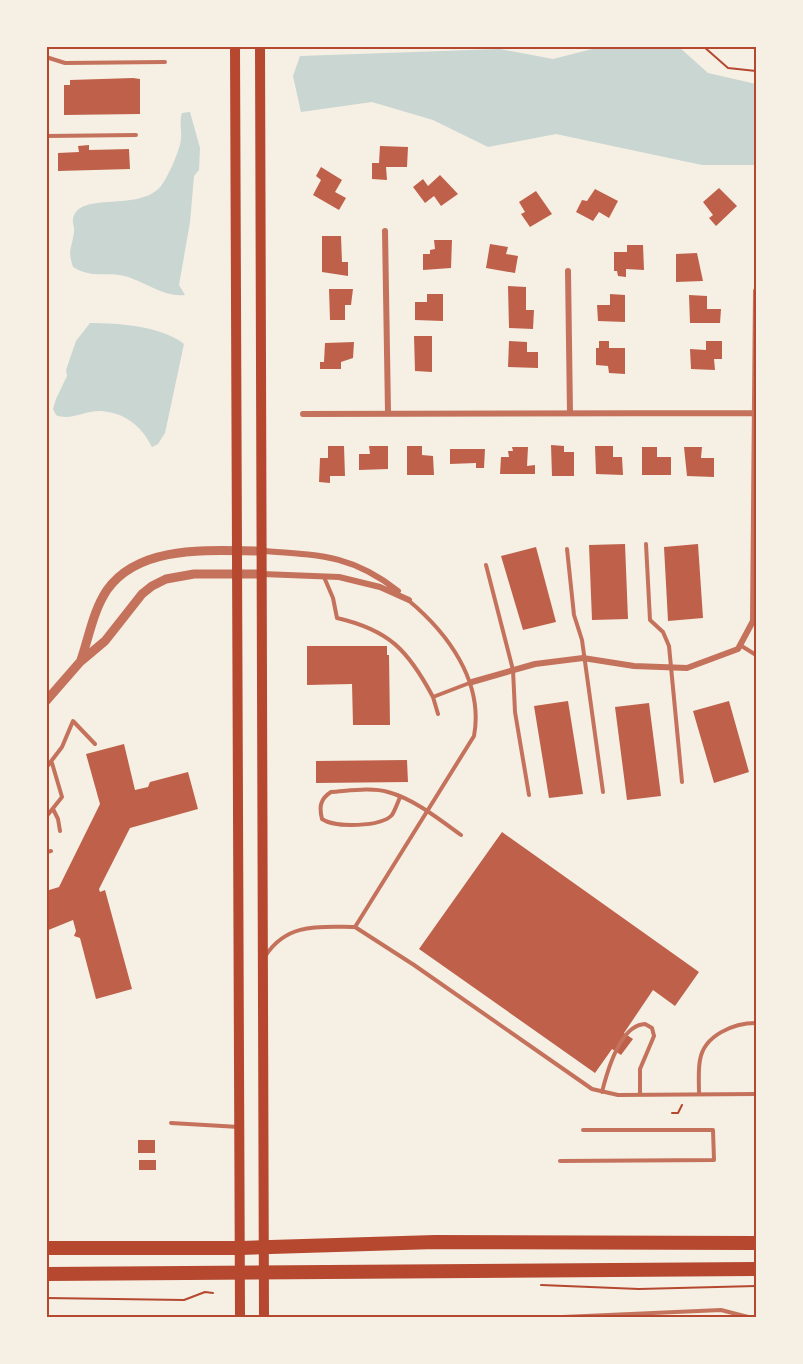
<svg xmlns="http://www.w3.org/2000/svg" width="803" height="1364" font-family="Arial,sans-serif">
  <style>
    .water { fill: #c9d6d2 }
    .building { fill: #bf614a }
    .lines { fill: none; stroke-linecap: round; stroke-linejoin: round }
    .path { stroke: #b5482f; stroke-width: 2 }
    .service { stroke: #c5725c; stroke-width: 4 }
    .minor { stroke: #c5725c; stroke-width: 6 }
    .tertiary { stroke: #c5725c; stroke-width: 9 }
    .secondary { stroke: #b5482f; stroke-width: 10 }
    .trunk { stroke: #b5482f; stroke-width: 14 }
    .neatline { fill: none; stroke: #b5482f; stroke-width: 2 }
  </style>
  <rect width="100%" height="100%" fill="#f6efe4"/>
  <!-- water -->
  <path class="water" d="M600,47H679L708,73L756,84V165H702L556,134L488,147L433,120L372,102L301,112L293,76L300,56L500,49L553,59Z
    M190,112L200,148L199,170L194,176L190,222L179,285L185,295C164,297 147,283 128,277C107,270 95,280 73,267C67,249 72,249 74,232C75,228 72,223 73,219C79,190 139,213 161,186C168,177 180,150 181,139C182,129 179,123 182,113Z
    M90,323C118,323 162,326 184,344L165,433L158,444L152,447C141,425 124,412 99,411C84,411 70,421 56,415L53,409L56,399L67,376L66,370L76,341Z"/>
  <!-- building -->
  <path class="building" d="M133,78L140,79V114L64,115V85H70V80Z
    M89,145V150L129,149L130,169L58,171V153L79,152L78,146Z
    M380,146L408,147L407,167H386L387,180L372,179V163H379Z
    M321,167L342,180L335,192L346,198L339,210L313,195L321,180L316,176Z
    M440,175L458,194L441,206L434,196L425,203L413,187L423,179L428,186Z
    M719,188L737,206L716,226L709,218L713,215L703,202Z
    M595,189L618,201L609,218L599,212L593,221L576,212L582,200L587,201Z
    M536,191L552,214L530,227L521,214L525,212L519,202Z
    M322,236H341L342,262H348V276L322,272Z
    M434,240H452L451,268L423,270V254H430V250L435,249Z
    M490,244L508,247L506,254L518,256L515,273L486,268Z
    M627,245H643L644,270L626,269V277L618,276L617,271H614V252H627Z
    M697,253L703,281L676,282V254Z
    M508,286L526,287V310H534L533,329L509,328Z
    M329,289H353L351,305H345V320H330Z
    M427,294H443V321L415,320V302H427Z
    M610,294L625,295V322L598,321L597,305H610Z
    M689,295L707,296V309H721L720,323H690Z
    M414,336H432V372L415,371Z
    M509,341L527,342V352H538V368L508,367Z
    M599,341H609V348H625V374L609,373L608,366L596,365V348H599Z
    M706,341H722V359H714L715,370L691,369L690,349L706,350Z
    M354,342L353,358L341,362V369H320V362H324L325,343Z
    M551,445L564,446V452H574V476H552Z
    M328,446H344L345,476H330V483L319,482L320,458H328Z
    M369,446H388V469L359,470V454H370Z
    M407,446H422V455L433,456L434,475H407Z
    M595,446H613V457H622L623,475L596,474Z
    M512,447H528L527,466L535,465V474H500L501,457H509L508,451H513Z
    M642,447H657V457H671V475H642Z
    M684,447H702L701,458H714V477L687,476Z
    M450,449H485L484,468H476V463L450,464Z
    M625,544L628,619L592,620L589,545Z
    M698,544L703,618L668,621L664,547Z
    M536,547L556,622L523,630L501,556Z
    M307,646H387V655H389L390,725H353L352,684L307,685Z
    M568,701L583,794L549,798L534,706Z
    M729,701L749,772L714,783L693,711Z
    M649,703L661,796L627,800L615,707Z
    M124,744L135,790L148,787L150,782L188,772L198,809L130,828L99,889L100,892L105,890L132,989L96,999L80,938L74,936L76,931L73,920L46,931V891L59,887L100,804L86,754Z
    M407,760L408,782L316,783V761Z
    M502,832L699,972L675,1006L653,990L624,1033L633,1039L621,1055L612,1049L595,1073L419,949Z
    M138,1140H155V1153H138Z
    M139,1160H156V1170H139Z"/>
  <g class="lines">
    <!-- path -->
    <path class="path" d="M703,46L728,68L756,71
      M672,1113H678L682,1105
      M541,1285L639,1289L756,1286
      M46,1298L184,1300L205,1292L213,1293"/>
    <!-- service -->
    <path class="service" d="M46,57L65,63L165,62
      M46,136L136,135
      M646,544L650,620L663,632L669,646L682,782
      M567,549L574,615L582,640L603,792
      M486,565L513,670L515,712L529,795
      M324,577L333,598L337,618C389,630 408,650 433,697
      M408,600C448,633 484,682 474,736L355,927L414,965L592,1089L618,1095L756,1094
      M740,645L756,655
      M756,691V715
      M438,714L433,697L472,682
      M46,768L62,747L73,721L95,744
      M400,797C398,802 395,810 392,815C381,827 335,828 322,819C319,807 320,799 331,792C348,791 371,787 388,792C414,799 439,819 461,835
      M53,809L58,819L60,831
      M46,817L62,797L52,763
      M46,852L51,851
      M266,955C288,922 320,927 355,927
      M602,1092C607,1072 620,1025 645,1024L652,1028L654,1036L640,1069V1095
      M699,1094C699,1083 698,1070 700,1060C704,1035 734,1023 756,1023
      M171,1123L239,1127
      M560,1161L714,1160L713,1130H583
      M540,1318L721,1310L752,1318"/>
    <!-- minor -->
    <path class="minor" d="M385,231L388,412
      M568,271L570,413
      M303,414L756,413
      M263,551C320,555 352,555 398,591
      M262,574L339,577L380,587L409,600
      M472,682L535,664L583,658L634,666L687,668L738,649L753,621L756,291"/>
    <!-- tertiary -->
    <path class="tertiary" d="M81,660C89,637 93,611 107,590C140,543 213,551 263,551
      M46,701L80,662L105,641L142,594L152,586L166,579L194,574H262"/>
    <!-- secondary -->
    <path class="secondary" d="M235,46L240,1318
      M260,46L264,1318"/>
    <!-- trunk -->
    <path class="trunk" d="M46,1248H240L435,1242L756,1243
      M46,1274L756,1269"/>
  </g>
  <!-- border -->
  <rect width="803" height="1364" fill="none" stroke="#f6efe4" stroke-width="96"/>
  <rect x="48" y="48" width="707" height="1268" class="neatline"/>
</svg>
